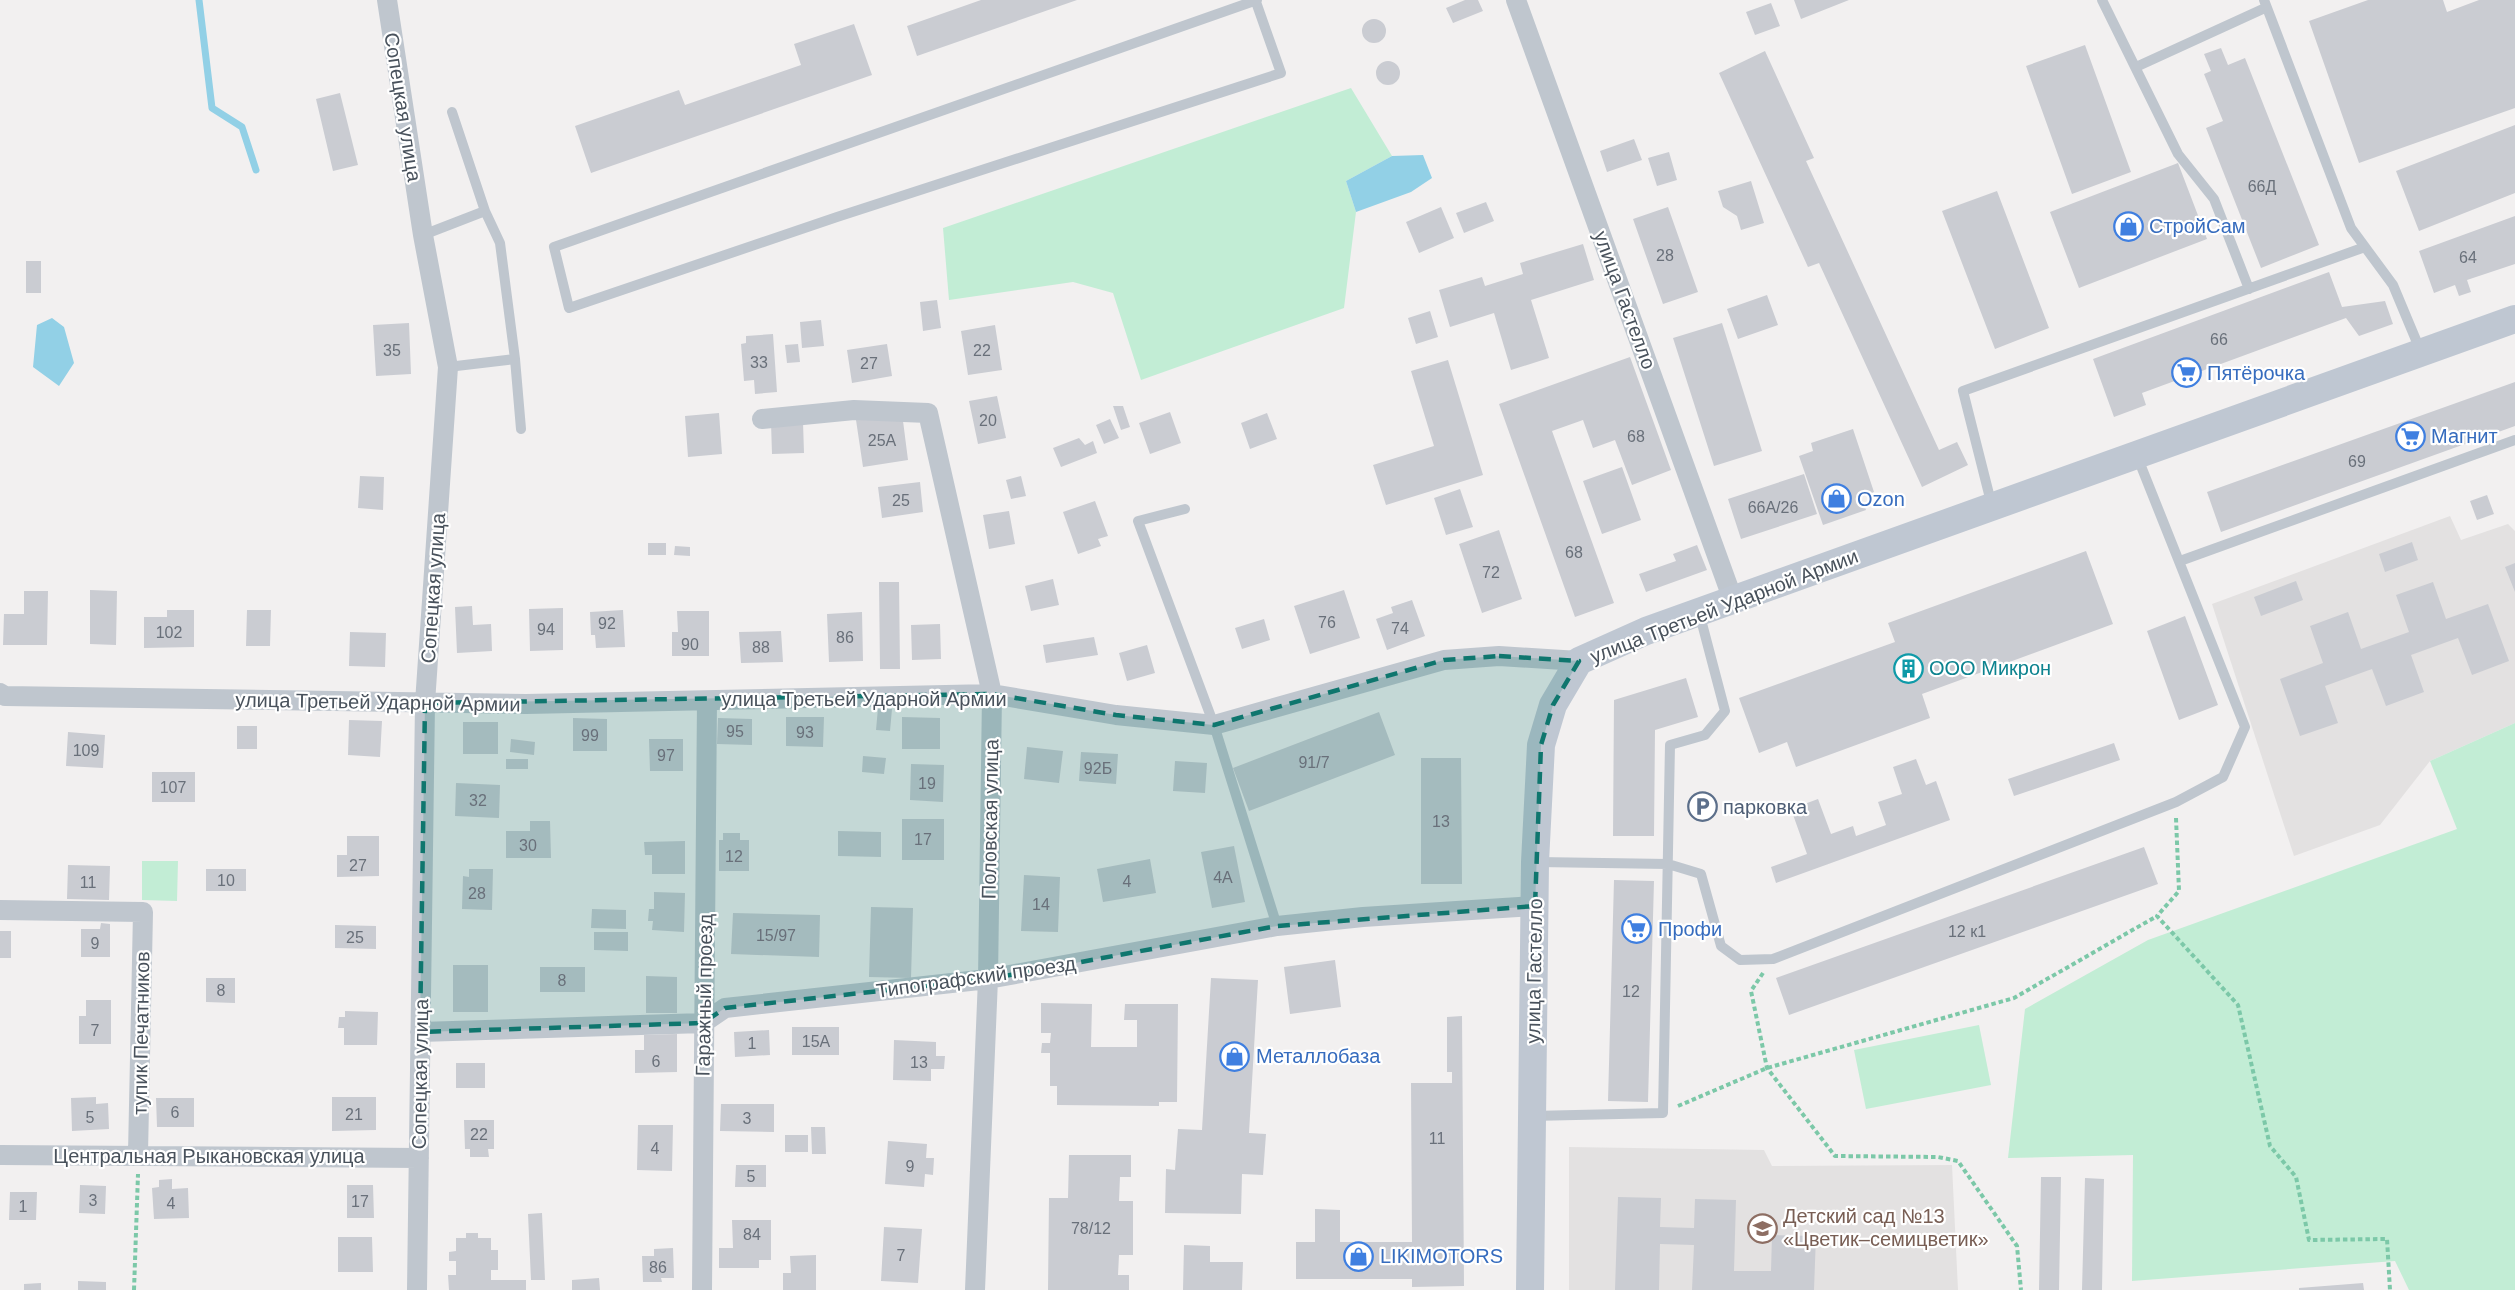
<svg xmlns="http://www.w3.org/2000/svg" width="2515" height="1290" font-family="Helvetica,sans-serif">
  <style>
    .education { fill: #e3e1e1 }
    .green { fill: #c2edd5 }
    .water { fill: #92d0e6 }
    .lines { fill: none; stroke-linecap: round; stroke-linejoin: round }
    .stream { stroke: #92d0e6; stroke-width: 7 }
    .building { fill: #caccd2 }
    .path { stroke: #7cc8a8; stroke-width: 4; stroke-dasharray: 4.5 3; stroke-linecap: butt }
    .lane { stroke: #bfc6ce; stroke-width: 10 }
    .street { stroke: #bfc6ce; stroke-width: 20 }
    .secondary { stroke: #bfc7d2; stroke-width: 28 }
    .marked { fill: #0f766e; fill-opacity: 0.2; stroke: #0f766e; stroke-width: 4.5; stroke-dasharray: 12 8; stroke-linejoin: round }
    .labels { text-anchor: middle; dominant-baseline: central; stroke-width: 4.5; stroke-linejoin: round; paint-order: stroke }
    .number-label { font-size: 16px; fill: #69707a }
    .street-label { font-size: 20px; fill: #49525c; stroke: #fff }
    .shop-label { font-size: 20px; fill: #366cbe; stroke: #fff; text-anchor: start }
    .culture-label { font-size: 20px; fill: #0d838f; stroke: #fff; text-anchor: start }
    .service-label { font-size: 20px; fill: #4e5e75; stroke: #fff; text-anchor: start }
    .education-label { font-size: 20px; fill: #785e54; stroke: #fff; text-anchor: start }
  </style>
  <rect width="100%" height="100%" fill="#f2f0f0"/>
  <!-- education -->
  <path class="education" d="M2450,516L2461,540L2508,524L2515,531V723L2430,761L2380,825L2294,856L2212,604Z
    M1569,1147L1764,1150L1772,1166L1952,1165L1958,1290H1569Z"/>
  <!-- green -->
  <path class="green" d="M1351,88L1392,156L1346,181L1356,212L1344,308L1141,380L1113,293L1073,282L949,300L943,228Z
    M2515,723V1290H2409L2395,1261L2132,1281L2133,1155L2008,1158L2025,1009L2148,940L2457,829L2430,761Z
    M142,861H178L177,901L142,900Z
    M1979,1025L1991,1085L1866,1109L1854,1050Z"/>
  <!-- water -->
  <path class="water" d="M1423,155L1432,178L1411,192L1356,212L1346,181L1392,156Z
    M52,318L64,327L74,363L59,386L33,367L37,325Z"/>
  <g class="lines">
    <!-- stream -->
    <path class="stream" d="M199,0L212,108L242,127L256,170"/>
  </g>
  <!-- building -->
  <path class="building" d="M981,0H1077L917,56L907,26Z
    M1465,0H1478L1483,11L1453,23L1446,8Z
    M1794,0H1849L1801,19Z
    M2368,0H2443L2447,12L2479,0H2515V108L2359,163L2309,21Z
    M1771,3L1780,26L1755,35L1746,12Z
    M1362 31a12 12 0 1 1 24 0a12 12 0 1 1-24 0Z
    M854,24L872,75L591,173L575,126L679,90L685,105L801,65L794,44Z
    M2085,45L2131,172L2072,194L2026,66Z
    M2221,48L2228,65L2245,58L2319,245L2261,268L2206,128L2223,121L2204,74L2211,71L2204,54Z
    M1765,51L1814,158L1806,161L1939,450L1957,442L1968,465L1922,487L1819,263L1808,267L1719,73Z
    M1376 73a12 12 0 1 1 24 0a12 12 0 1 1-24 0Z
    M340,93L358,165L333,171L316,99Z
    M2515,125V193L2419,231L2396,171Z
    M1634,139L1642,160L1607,172L1600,151Z
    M1669,152L1677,180L1657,186L1648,158Z
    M2178,163L2207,239L2079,288L2050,212Z
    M1751,181L1764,223L1741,230L1737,216L1723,207L1718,191Z
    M1997,191L2049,328L1995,349L1942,211Z
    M1486,202L1494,221L1464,233L1456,213Z
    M1441,207L1454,238L1419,253L1406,222Z
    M1668,207L1698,292L1663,304L1633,219Z
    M2515,216V264L2467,280L2471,292L2459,296L2455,285L2434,293L2419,251Z
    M1583,244L1594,280L1531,300L1549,358L1511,370L1494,313L1450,327L1439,290L1482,277L1485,286L1523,274L1520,263Z
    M26,261H41V293H26Z
    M2329,272L2342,307L2385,301L2393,324L2359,336L2346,318L2142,393L2146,405L2114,417L2093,359Z
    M1767,295L1778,325L1738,339L1727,309Z
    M937,300L941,328L923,331L920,302Z
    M1430,311L1438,337L1416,344L1408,318Z
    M821,320L824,346L802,348L800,322Z
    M409,323L411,374L376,376L373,325Z
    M1722,323L1762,451L1714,466L1673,338Z
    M995,325L1002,370L968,375L961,331Z
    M773,334L777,392L755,394L754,380L744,381L741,344L746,343V336Z
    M798,344L800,362L787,363L785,345Z
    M887,344L892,376L852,383L847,350Z
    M1630,357L1671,470L1632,485L1615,440L1593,448L1583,420L1552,431L1614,603L1575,617L1499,404Z
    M1448,360L1483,475L1386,505L1373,465L1434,446L1411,371Z
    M2515,382V426L2221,532L2207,492Z
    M997,396L1006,438L978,444L969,401Z
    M1113,406H1123L1130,427L1121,430Z
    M1170,412L1181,443L1150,454L1139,423Z
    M719,413L722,454L688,457L685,416Z
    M902,413L908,460L863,467L856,420Z
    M1267,413L1277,439L1250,449L1241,423Z
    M1110,419L1119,438L1104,444L1096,425Z
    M803,422L804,453L772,454L771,423Z
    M1853,429L1874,492L1861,497L1866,510L1823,525L1799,456L1813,451L1811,443Z
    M1079,438L1085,445L1093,441L1097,453L1061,467L1053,448Z
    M1622,467L1641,520L1602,534L1583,481Z
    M1804,474L1817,514L1741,539L1728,499Z
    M360,476L384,477L383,510L358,508Z
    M1021,476L1026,496L1011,499L1006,480Z
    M920,482L923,512L882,518L878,487Z
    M1460,489L1473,527L1446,535L1434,498Z
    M2487,495L2494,514L2477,520L2470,501Z
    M1095,501L1108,536L1098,539L1101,546L1078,554L1063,512Z
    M1009,511L1015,544L989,549L983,515Z
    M1499,530L1522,599L1482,613L1459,544Z
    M2412,542L2418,560L2385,572L2379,554Z
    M648,543H666V555H648Z
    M1697,545L1707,570L1646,592L1639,574L1676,561L1673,554Z
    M675,546L690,547V556L674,555Z
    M2086,551L2113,624L1922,694L1930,718L1796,767L1787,742L1759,753L1739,698L1895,642L1888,623Z
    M2515,563V592L2505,567Z
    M1053,579L1059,605L1031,611L1025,586Z
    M2296,581L2303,600L2261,616L2254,597Z
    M879,582H899L900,669H880Z
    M2433,582L2446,619L2488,604L2509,661L2472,675L2458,638L2411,655L2424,692L2386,706L2372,669L2325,686L2338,723L2300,736L2280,679L2323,663L2310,626L2348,612L2361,649L2409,632L2396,595Z
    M90,590L117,591L116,645L90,644Z
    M1344,590L1360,638L1310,654L1294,606Z
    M24,591H48L47,645H3L4,614H24Z
    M1412,600L1425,636L1387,650L1376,619L1393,613L1391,607Z
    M472,606L473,625L491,624L492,651L457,653L455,607Z
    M563,608V650L530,651L529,609Z
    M167,610H194V647L144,648V617H167Z
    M247,610H271L270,646H246Z
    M623,610L625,647L596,648L595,635H591L590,612Z
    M677,611H709V656H672V632H678Z
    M862,612L863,661L829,662L827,614Z
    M2185,616L2218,705L2179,720L2147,631Z
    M1264,619L1270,640L1242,649L1235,628Z
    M940,624L941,659L912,660L911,625Z
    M781,631L783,662L741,663L739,632Z
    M350,632L386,633L385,667L349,666Z
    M1094,637L1098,655L1046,663L1043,645Z
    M1147,645L1155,673L1127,681L1119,653Z
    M1686,678L1698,717L1655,730L1654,836H1613L1614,700Z
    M878,708L892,709L890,731L876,730Z
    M1379,712L1395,755L1249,811L1233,768Z
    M786,717H824L823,747L786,746Z
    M902,717L940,718V749H902Z
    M573,718L607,719V751H573Z
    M718,718L752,719V745L717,744Z
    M349,720L382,721L380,757L348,755Z
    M463,722H498V754H463Z
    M237,726H257V749H237Z
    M68,732L105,735L103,768L66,766Z
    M511,739L535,742L534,755L510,752Z
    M649,739H683V771H650Z
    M2114,743L2120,760L2014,796L2008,779Z
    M1027,747L1063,751L1059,783L1024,779Z
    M1081,752L1118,754L1116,784L1079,781Z
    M863,756L886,758L884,774L862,772Z
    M1421,758H1461L1462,884H1421Z
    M506,759H528V769H506Z
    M1916,759L1926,785L1936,781L1950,820L1776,883L1771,867L1807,854L1791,809L1818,799L1831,834L1853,826L1856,836L1886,825L1878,802L1902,794L1893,767Z
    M1175,761L1207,763L1205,793L1173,791Z
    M911,764L944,765L943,802L910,800Z
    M152,772H195V802H152Z
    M456,783L500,785L499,818L455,816Z
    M902,819H944V860H902Z
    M530,821H550L551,858H506V831H530Z
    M838,831L881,832V857L838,856Z
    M723,833H740V840H749V871H719V840H723Z
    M347,836H379V876L337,877V855H347Z
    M685,841V874H652V855H645L644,842Z
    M1234,846L1245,902L1212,908L1201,852Z
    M2144,847L2158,884L1789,1015L1776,978Z
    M1150,859L1156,893L1103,902L1097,869Z
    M68,865L110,866L109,900L67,899Z
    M206,869H246V891H206Z
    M469,869H493L492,910L462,909L463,876L469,877Z
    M1024,875L1060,877L1058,932L1021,931Z
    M1614,880L1654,881L1648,1102L1608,1101Z
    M654,892L685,893L684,932L652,930L653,921H648L649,909H654Z
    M871,907L913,908L911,978L869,977Z
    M592,909L626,910V929L591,928Z
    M733,913L820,915L819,957L731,954Z
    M101,923L110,924V957H81V929H100Z
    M335,925L376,926V949L335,948Z
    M0,931H11V958H0Z
    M594,932H628V951L594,950Z
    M1335,960L1341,1007L1290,1014L1284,967Z
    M453,965H488V1012H453Z
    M540,967H585V992H540Z
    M646,976L677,977V1013H646Z
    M206,978H235V1003L206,1002Z
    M1211,978L1258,980L1249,1133L1266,1134L1263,1175L1242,1174L1241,1214L1165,1213L1166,1169L1175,1170L1178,1129L1202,1130Z
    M86,1000H111V1044H79V1016H86Z
    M1041,1003L1092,1004L1091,1047H1137V1020H1124L1125,1004H1178L1177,1102H1159V1106L1057,1105V1086H1050V1053H1041L1042,1043H1050L1051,1033H1041Z
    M345,1011L378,1012L377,1045H344V1028H338L339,1017H345Z
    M1462,1016L1464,1286L1412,1287V1279H1296V1242H1315V1209L1340,1210V1242H1412L1411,1083H1452V1072H1447V1017Z
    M792,1027H839V1055H792Z
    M769,1030L770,1055L735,1057L734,1032Z
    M677,1034V1072L635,1073V1050H644V1035Z
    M894,1040L936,1042V1056H945L944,1069H931V1081L893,1080Z
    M456,1063H485V1088H456Z
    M96,1097V1104L108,1103L109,1129L72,1131L71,1098Z
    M332,1097H376V1130L332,1131Z
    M156,1098H194V1127H157Z
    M721,1104H774V1132L720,1131Z
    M464,1120H494V1149H488L489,1157H470V1149H465Z
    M638,1125H673L672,1171L637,1170Z
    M811,1127H825L826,1154H812Z
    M785,1135H808V1152H785Z
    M888,1141L927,1144L926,1158H934L933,1175L925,1174L924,1187L885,1184Z
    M1069,1155H1131V1177H1120L1119,1201H1133V1255H1119L1118,1275H1129V1290H1048L1049,1198H1068Z
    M736,1165H766V1187H735Z
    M2041,1177H2061L2059,1290H2039Z
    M2085,1178L2104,1179L2102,1290H2082Z
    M172,1179V1189L188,1188L189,1218L154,1219L152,1188L159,1187V1180Z
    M80,1185L106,1186L105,1214L79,1213Z
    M347,1185H373L374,1218H347Z
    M10,1192H37L36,1220H9Z
    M1618,1197L1661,1198L1660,1227L1694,1228L1695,1199L1736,1200L1734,1271H1771L1772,1235L1816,1236L1814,1290H1692L1694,1245L1660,1244L1659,1290H1615Z
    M542,1213L545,1280H531L528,1214Z
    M732,1220H771V1260H759V1268H719V1248H733Z
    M884,1227L922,1229L918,1283L881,1281Z
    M466,1233H478V1238H491V1250H498V1270H491V1280H526V1290H449L448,1275H456V1261H449V1252L456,1251V1238H466Z
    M338,1237H372L373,1272H338Z
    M1184,1245L1210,1246V1262H1243L1242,1290H1183Z
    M673,1248L674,1278H661L662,1282H643L642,1256H654V1249Z
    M816,1255V1290H783V1273H791L790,1256Z
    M599,1278L600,1290H572V1280Z
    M78,1281L106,1282V1290H78Z
    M41,1283V1290H24V1284Z
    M2363,1283L2364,1290H2299V1288Z"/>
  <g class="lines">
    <!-- path -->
    <path class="path" d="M2176,818L2179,891L2157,916L2238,1005L2270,1146L2296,1177L2309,1240L2387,1239L2390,1290
      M1763,973L1751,991L1767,1068L1835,1156L1938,1157L1958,1161L2017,1246L2021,1290
      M1678,1106L1767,1068L2014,998L2157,916
      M134,1290L138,1174"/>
    <!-- lane -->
    <path class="lane" d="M2102,0L2178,154L2214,199L2249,289
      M2264,0L2351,228L2393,285L2421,352
      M1256,2L1281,73L837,217L569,308L554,247L1257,0
      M2136,67L2265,8
      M452,112L485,211L500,243L515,359L521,429
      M423,235L485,211
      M448,367L515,359
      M1992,506L1963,391L2365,247
      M1185,509L1138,521L1214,725L1277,926
      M2180,561L2515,440
      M1538,862L1668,864L1701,874L1721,946L1740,960L1773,959L2176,802L2223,777L2245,727L2137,456
      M1532,1116L1663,1113L1670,745L1705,735L1725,711L1699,612"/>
    <!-- street -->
    <path class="street" d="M387,0L423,235L448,367L425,703L417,1290
      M1516,0L1733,600
      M762,419L854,410L928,413L992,694L988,979L975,1290
      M0,693L5,696L526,704L992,694L1116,715L1214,725L1444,660L1499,656L1579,661
      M0,910L143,912L138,1154
      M420,1032L703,1023L725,1008L988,979L1277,926L1363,917L1535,906
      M0,1155L419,1158
      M702,1290L707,701"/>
    <!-- secondary -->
    <path class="secondary" d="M1530,1290L1535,862L1541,745L1553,705L1579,661L1646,631L2515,319"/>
  </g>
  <!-- marked area -->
  <path class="marked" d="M1499,656L1579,661L1553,705L1541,745L1535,906L1277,926L988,979L725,1008L703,1023L420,1032L425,703L992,694L1116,715L1214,725L1444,660Z"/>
  <!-- icons -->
  <defs>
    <symbol id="shop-ring" viewBox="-11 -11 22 22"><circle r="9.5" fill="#fff" stroke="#3f7fe0" stroke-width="1.5"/><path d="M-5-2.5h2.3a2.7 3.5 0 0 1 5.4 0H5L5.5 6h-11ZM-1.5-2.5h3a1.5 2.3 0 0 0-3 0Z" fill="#3f7fe0"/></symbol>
    <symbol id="supermarket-ring" viewBox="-11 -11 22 22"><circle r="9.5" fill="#fff" stroke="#3f7fe0" stroke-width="1.5"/><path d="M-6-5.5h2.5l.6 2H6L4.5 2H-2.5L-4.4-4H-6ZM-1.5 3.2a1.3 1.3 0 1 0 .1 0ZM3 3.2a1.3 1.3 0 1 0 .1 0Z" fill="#3f7fe0"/></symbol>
    <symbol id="building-ring" viewBox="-11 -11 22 22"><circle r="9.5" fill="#fff" stroke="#0f9aa8" stroke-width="1.5"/><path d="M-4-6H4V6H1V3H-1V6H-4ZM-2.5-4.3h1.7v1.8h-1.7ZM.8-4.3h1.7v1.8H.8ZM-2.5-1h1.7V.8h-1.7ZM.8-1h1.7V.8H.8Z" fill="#0f9aa8"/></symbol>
    <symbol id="parking-ring" viewBox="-11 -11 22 22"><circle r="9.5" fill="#fff" stroke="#5c6f8a" stroke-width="1.5"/><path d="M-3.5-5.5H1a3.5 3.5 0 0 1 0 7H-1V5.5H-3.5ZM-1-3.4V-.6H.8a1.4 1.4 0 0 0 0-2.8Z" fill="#5c6f8a"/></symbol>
    <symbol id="school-ring" viewBox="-11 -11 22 22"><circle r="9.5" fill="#fff" stroke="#8d6e63" stroke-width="1.5"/><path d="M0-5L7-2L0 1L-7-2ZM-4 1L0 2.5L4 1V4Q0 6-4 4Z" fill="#8d6e63"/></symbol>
  </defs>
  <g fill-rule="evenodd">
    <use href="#shop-ring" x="2112" y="210" width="33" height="33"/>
    <use href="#supermarket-ring" x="2170" y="356" width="33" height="33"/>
    <use href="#supermarket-ring" x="2394" y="420" width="33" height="33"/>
    <use href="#shop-ring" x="1820" y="482" width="33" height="33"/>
    <use href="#building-ring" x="1892" y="652" width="33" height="33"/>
    <use href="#parking-ring" x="1686" y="790" width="33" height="33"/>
    <use href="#supermarket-ring" x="1620" y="912" width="33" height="33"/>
    <use href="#shop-ring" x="1218" y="1040" width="33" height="33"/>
    <use href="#school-ring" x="1746" y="1212" width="33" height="33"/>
    <use href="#shop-ring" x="1342" y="1240" width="33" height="33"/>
  </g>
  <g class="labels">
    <!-- number labels -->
    <g class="number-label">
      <text x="2262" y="186">66Д</text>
      <text x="1665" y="255">28</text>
      <text x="2468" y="257">64</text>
      <text x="2219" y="339">66</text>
      <text x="392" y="350">35</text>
      <text x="982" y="350">22</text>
      <text x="759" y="362">33</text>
      <text x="869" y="363">27</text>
      <text x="988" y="420">20</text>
      <text x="1636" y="436">68</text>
      <text x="882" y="440">25А</text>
      <text x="2357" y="461">69</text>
      <text x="901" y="500">25</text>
      <text x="1773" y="507">66А/26</text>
      <text x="1574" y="552">68</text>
      <text x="1491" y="572">72</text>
      <text x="1327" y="622">76</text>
      <text x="607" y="623">92</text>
      <text x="1400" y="628">74</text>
      <text x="546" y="629">94</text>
      <text x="169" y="632">102</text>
      <text x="845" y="637">86</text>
      <text x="690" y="644">90</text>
      <text x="761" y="647">88</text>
      <text x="735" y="731">95</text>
      <text x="805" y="732">93</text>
      <text x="590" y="735">99</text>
      <text x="86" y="750">109</text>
      <text x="666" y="755">97</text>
      <text x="1314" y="762">91/7</text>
      <text x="1098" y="768">92Б</text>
      <text x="927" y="783">19</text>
      <text x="173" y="787">107</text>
      <text x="478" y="800">32</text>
      <text x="1441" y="821">13</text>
      <text x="923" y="839">17</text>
      <text x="528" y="845">30</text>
      <text x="734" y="856">12</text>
      <text x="358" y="865">27</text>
      <text x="1223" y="877">4А</text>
      <text x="226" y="880">10</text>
      <text x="1127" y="881">4</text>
      <text x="88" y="882">11</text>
      <text x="477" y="893">28</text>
      <text x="1041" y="904">14</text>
      <text x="1967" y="931">12 к1</text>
      <text x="776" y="935">15/97</text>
      <text x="355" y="937">25</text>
      <text x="95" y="943">9</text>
      <text x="562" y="980">8</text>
      <text x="221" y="990">8</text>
      <text x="1631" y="991">12</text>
      <text x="95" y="1030">7</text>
      <text x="816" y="1041">15А</text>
      <text x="752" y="1043">1</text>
      <text x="656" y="1061">6</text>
      <text x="919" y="1062">13</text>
      <text x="175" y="1112">6</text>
      <text x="354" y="1114">21</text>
      <text x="90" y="1117">5</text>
      <text x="747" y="1118">3</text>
      <text x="479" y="1134">22</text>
      <text x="1437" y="1138">11</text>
      <text x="655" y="1148">4</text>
      <text x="910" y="1166">9</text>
      <text x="751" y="1176">5</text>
      <text x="93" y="1200">3</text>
      <text x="360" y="1201">17</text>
      <text x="171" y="1203">4</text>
      <text x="23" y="1206">1</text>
      <text x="1091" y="1228">78/12</text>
      <text x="752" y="1234">84</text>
      <text x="901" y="1255">7</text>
      <text x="658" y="1267">86</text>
    </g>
    <!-- street labels -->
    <g class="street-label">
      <text transform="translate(403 107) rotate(81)">Сопецкая улица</text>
      <text transform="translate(1625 300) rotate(70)">улица Гастелло</text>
      <text transform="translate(433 588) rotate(-86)">Сопецкая улица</text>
      <text transform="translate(1724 606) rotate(-21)">улица Третьей Ударной Армии</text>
      <text x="864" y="699">улица Третьей Ударной Армии</text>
      <text transform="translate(378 702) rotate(1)">улица Третьей Ударной Армии</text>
      <text transform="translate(990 819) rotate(-89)">Половская улица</text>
      <text transform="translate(1534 971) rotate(-89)">улица Гастелло</text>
      <text transform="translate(976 977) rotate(-8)">Типографский проезд</text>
      <text transform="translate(704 995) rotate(-89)">Гаражный проезд</text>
      <text transform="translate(141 1033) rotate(-89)">тупик Печатников</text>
      <text transform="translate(420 1074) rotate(-89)">Сопецкая улица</text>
      <text x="209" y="1156">Центральная Рыкановская улица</text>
    </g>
    <!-- shop labels -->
    <g class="shop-label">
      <text x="2149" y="226">СтройСам</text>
      <text x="2207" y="373">Пятёрочка</text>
      <text x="2431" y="436">Магнит</text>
      <text x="1857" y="499">Ozon</text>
      <text x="1658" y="929">Профи</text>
      <text x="1256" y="1056">Металлобаза</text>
      <text x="1380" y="1256">LIKIMOTORS</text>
    </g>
    <!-- culture labels -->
    <g class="culture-label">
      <text x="1929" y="668">ООО Микрон</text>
    </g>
    <!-- service labels -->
    <g class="service-label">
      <text x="1723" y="807">парковка</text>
    </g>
    <!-- education labels -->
    <g class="education-label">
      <text x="1783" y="1216">Детский сад №13<tspan x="1783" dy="23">«Цветик–семицветик»</tspan></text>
    </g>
  </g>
</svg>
